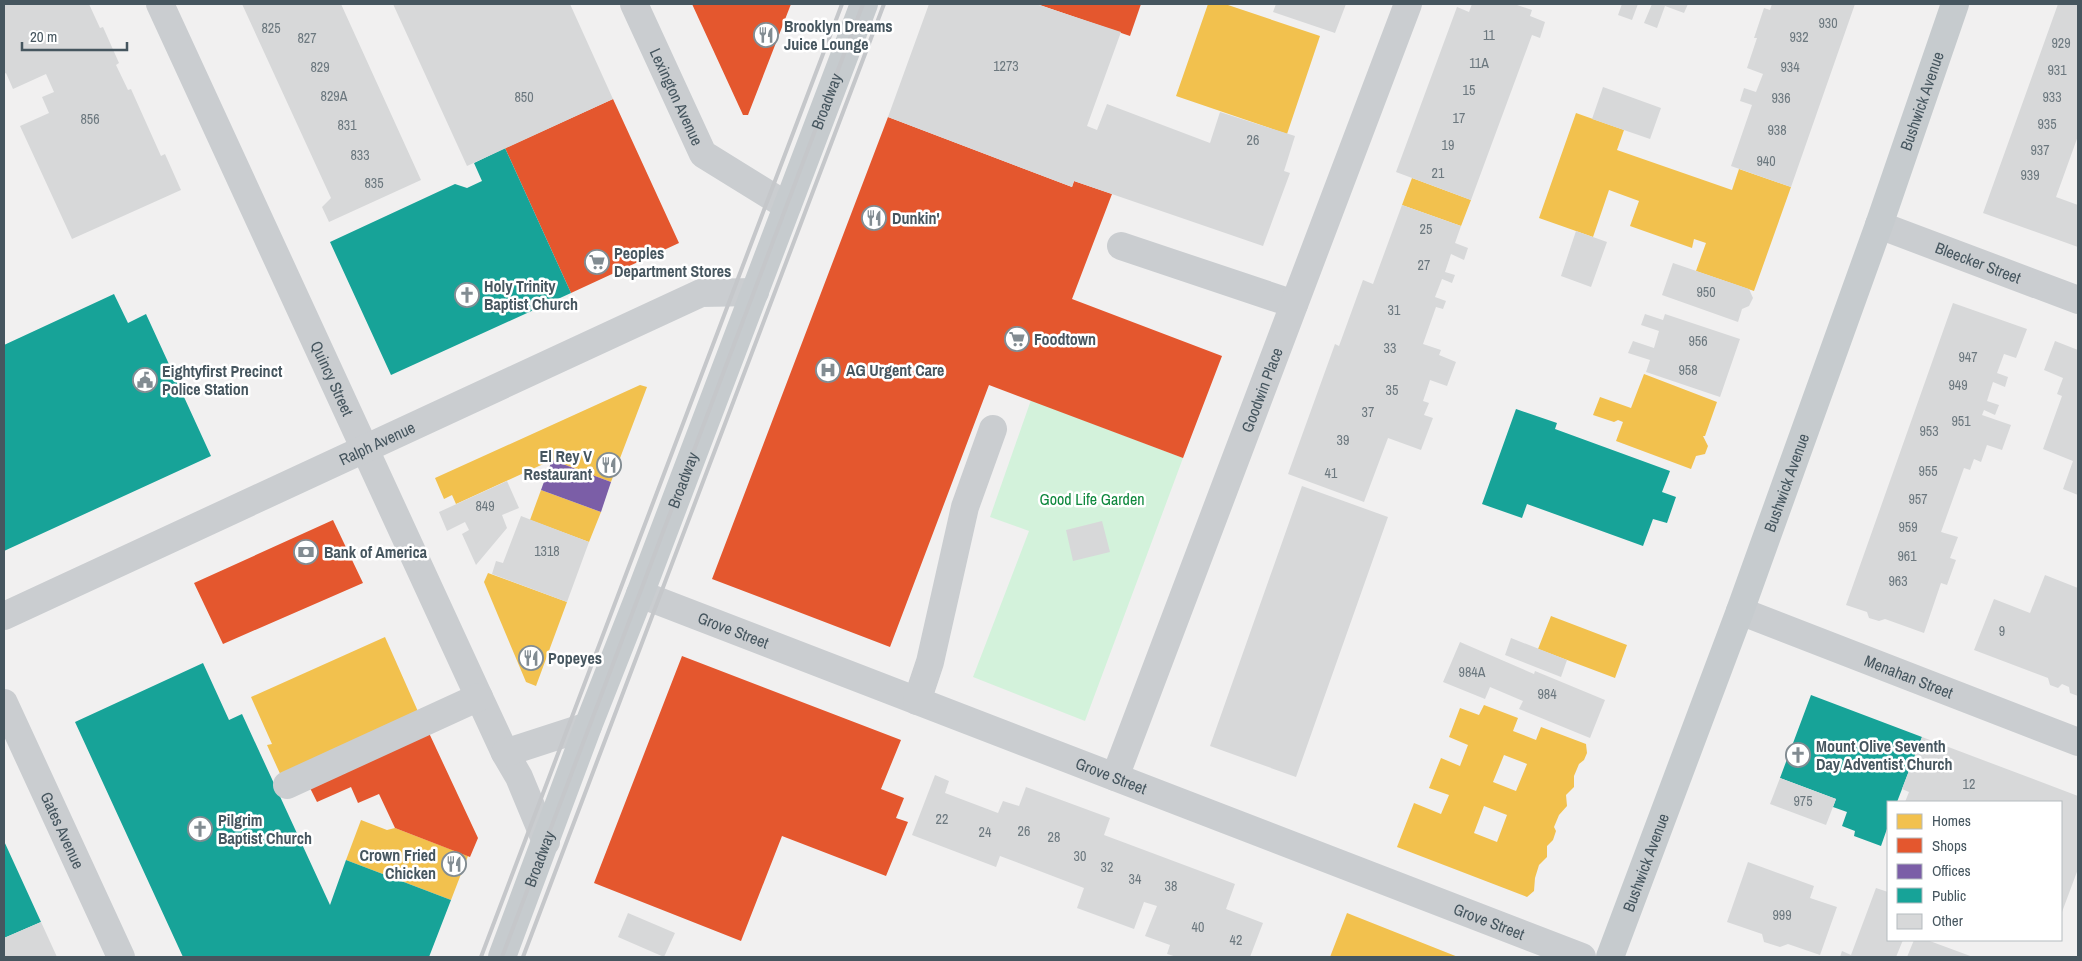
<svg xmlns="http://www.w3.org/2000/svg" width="2082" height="961" font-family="'Archivo Narrow',sans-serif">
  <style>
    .green { fill: #d3f2db }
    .homes { fill: #f2c14e; fill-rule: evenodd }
    .shops { fill: #e4572e }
    .offices { fill: #7b5ea7 }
    .public { fill: #17a398 }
    .building { fill: #d7d8d9 }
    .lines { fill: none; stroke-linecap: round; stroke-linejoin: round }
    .minor { stroke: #cacdd0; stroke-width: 28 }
    .major { stroke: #c6cbce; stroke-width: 28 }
    .rail { stroke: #c5c7ca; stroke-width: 4 }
    .labels { text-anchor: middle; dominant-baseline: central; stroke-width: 5; stroke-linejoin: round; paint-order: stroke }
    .number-label { font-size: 14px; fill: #6c787f }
    .poi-label { font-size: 16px; font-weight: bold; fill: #46565f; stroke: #fff; text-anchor: start }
    .street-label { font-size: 16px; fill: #46565f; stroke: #fff }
    .park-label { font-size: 16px; fill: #0e883d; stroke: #fff }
  </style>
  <rect width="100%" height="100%" fill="#f1f0f0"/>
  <!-- green -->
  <path class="green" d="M1031,400L1183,458L1085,721L973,677L1029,531L990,517Z"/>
  <!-- homes -->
  <path class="homes" d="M1208,4H1225L1320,36L1287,134L1176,96Z
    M1576,113L1624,130L1617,150L1732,190L1739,169L1791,187L1754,291L1696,271L1706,243L1694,239L1692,248L1630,226L1639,201L1609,190L1593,237L1539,218Z
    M1412,178L1471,200L1461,226L1402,205Z
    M1644,374L1717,402L1705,436H1703L1708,446L1705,454L1696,456L1691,469L1616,441L1623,422L1618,420L1614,422L1593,415L1600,397L1631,408Z
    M640,385L647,387L611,482L552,460L456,504L452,495L444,499L435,478Z
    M541,490L601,512L589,542L530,520Z
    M488,573L567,602L536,686L526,682L484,582Z
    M1551,616L1627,645L1615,678L1538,649Z
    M385,637L420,716L282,778L267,745L272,744L251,697Z
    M1484,705L1518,718L1513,731L1536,740L1541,727L1586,744L1587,753L1584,760L1579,764L1574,776V787L1566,795L1567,806L1559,815L1554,827L1556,831L1553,840L1547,846V857L1539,865L1535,878L1534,891L1527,897L1397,847L1414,803L1441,814L1449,795L1429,788L1441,758L1460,766L1468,745L1449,737L1460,708L1479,715ZM1504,755L1527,764L1516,791L1493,782ZM1484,806L1507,815L1497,842L1474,833Z
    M361,820L387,830L395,828L468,856L451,900L346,860Z
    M1347,913L1458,957H1330Z"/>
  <!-- shops -->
  <path class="shops" d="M692,4H791L748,115H743Z
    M1037,4H1141L1130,36Z
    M613,99L679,243L571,293L505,148Z
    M888,117L1072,187L1074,181L1112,194L1072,299L1222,356L1183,458L989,385L890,647L712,579Z
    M333,520L363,583L223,644L194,583Z
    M682,656L901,740L881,789L904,798L896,818L908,822L886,876L782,836L741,941L594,883Z
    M429,733L478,838L470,857L395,828L379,794L358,803L351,787L317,802L310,788Z"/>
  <!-- offices -->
  <path class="offices" d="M552,460L611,482L601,512L541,490Z"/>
  <!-- public -->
  <path class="public" d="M505,148L571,293L391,375L330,242L455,184L467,188L482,181L474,163Z
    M114,294L128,323L146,314L211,456L4,551V345Z
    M1516,409L1557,423L1555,429L1670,471L1662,492L1676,497L1667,523L1653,519L1643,546L1527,504L1522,518L1482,504Z
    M203,663L229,720L242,714L330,905L346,860L451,900L429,957H183L75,722Z
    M1811,695L1922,737L1897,802H1888V826L1881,846L1854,836L1855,831L1842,826L1847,812L1833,807L1836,799L1780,778Z
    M4,841L41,922L4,938Z"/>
  <!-- building -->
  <path class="building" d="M4,4H89L100,28L103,27L119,63L116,65L128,90L131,89L161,156L165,154L181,190L72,239L20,126L49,113L42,97L54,92L46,74L13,89L6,73L4,74Z
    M242,4H341L421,180L329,222L322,207L331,198Z
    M393,4H570L613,99L467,166Z
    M929,4H1036L1121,32L1087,126L1097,130L1107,104L1210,143L1220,112L1295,136L1284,171L1290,173L1263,246L1074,181L1072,187L888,117Z
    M1276,4H1346L1335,33L1273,12Z
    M1472,4H1514L1532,10L1530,16L1545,22L1540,38L1532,35L1471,200L1396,172L1457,7L1469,12Z
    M1622,4H1638L1632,20L1618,15Z
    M1652,4H1688L1684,13L1665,6L1657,28L1644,23Z
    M1772,4H1855L1791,187L1731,166L1752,105L1740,101L1744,88L1756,92L1763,74L1747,68L1757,38H1754L1764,8L1770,10Z
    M2058,4H2078V136L2056,197L2078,205V247L1983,213Z
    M1603,87L1661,108L1650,139L1592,119Z
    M1402,205L1461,226L1455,243L1468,248L1464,260L1451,254L1445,272L1455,275L1452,283L1442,279L1435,297L1446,301L1443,309L1436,307L1423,344L1441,350L1439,355L1456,362L1447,386L1430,380L1423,401L1429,403L1424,415L1433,418L1421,450L1388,438L1364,502L1288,474L1335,344L1339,346L1363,280L1373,284Z
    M1576,231L1607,242L1591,287L1561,276Z
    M1673,263L1749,289L1753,298L1749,306L1742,309L1738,322L1662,295Z
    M1953,303L2027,329L2016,358L2004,354L1997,373L2008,377L2005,387L1993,382L1987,401L1999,405L1995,415L1984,410L1982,415L2011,425L2002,450L1987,445L1981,462L1974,459L1970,470L1964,468L1941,532L1958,537L1950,558L1956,560L1947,585L1941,583L1924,633L1885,619L1879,621L1869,618L1867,612L1846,605Z
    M1645,314L1663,320L1665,314L1740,339L1720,397L1646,372L1650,360L1628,353L1633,341L1654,348L1659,331L1641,325Z
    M2055,341L2078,350V495L2063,489L2073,461L2043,449L2062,396L2057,394L2063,378L2044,370Z
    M507,481L519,508L502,515L507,528L476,565L462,534L469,530L465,522L447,531L439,512Z
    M1302,486L1388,517L1296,777L1210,746Z
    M521,516L589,542L567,602L492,574L496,561L503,563Z
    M1102,521L1110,552L1073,561L1066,530Z
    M2045,575L2078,588V696L2070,693L2069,687L2062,684L2058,688L2050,685L2048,678L1974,650L1994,599L2030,613Z
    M1511,638L1567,660L1561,677L1505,655Z
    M1460,642L1534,674L1535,671L1605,700L1590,738L1519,709L1523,701L1490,687L1485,699L1443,682Z
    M1922,737L2078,796V869L2062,912H2061V802H1905L1909,792L1902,789Z
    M935,775L949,781L945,793L998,813L1003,801L1019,806L1026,787L1110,818L1104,835L1235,884L1226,909L1263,923L1250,957H1177L1167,954L1170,945L1145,936L1157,906L1144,902L1134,929L1077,908L1084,888L1000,856L996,867L912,835Z
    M1780,778L1836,799L1826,825L1770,804Z
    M1748,862L1814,886L1810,898L1837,907L1820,955L1788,944L1780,947L1764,942L1762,934L1727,922Z
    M1876,888L1888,892V940H1903L1896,957H1840L1842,951L1851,955Z
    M628,913L675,933L664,957L618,937Z
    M41,922L57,957H4V938Z
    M1914,940H1927L1973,957H1907Z"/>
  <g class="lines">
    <!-- minor -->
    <g class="minor">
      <path id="s1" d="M160,4L479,697L505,753L519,777L546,842"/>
      <path id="s2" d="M634,4L703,154L787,206"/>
      <path id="s3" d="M1879,225L2078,300"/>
      <path d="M1121,246L1294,304"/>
      <path id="s4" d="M640,594L1582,957"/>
      <path id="s5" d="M1740,611L2078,742"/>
      <path id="s6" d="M4,616L701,293L755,292"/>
      <path d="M917,701L930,662L965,507L993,429"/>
      <path id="s7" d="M4,703L121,957"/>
      <path d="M505,753L588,726"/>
      <path id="s8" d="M1115,777L1408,4"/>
      <path d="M287,785L479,697"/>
    </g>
    <!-- major -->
    <g class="major">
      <path d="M502,957L588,726L640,594L864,4"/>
      <path id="s9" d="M1610,957L1740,611L1879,225L1955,4"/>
    </g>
    <!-- rail -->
    <g class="rail">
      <path d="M481,957L842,4"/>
      <path id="s10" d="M502,957L863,4"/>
      <path d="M523,957L884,4"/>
    </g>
  </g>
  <!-- icons -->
  <defs>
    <symbol id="restaurant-ring" viewBox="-11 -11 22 22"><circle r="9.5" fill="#fff" stroke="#828c92" stroke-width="1.5"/><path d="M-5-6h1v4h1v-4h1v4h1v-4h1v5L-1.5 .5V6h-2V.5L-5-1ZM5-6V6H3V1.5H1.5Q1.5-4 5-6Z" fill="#828c92"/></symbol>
    <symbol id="supermarket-ring" viewBox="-11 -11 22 22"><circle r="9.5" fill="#fff" stroke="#828c92" stroke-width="1.5"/><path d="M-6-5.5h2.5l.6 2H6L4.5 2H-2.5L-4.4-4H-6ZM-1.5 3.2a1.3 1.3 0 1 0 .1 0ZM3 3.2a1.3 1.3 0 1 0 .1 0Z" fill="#828c92"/></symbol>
    <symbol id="church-ring" viewBox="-11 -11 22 22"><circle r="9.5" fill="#fff" stroke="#828c92" stroke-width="1.5"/><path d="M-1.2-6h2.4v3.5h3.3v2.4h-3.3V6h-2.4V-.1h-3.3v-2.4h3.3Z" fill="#828c92"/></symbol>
    <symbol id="hospital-ring" viewBox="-11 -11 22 22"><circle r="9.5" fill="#fff" stroke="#828c92" stroke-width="1.5"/><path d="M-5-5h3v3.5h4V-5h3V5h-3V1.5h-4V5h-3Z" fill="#828c92"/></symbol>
    <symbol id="civic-ring" viewBox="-11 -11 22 22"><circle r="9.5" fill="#fff" stroke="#828c92" stroke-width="1.5"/><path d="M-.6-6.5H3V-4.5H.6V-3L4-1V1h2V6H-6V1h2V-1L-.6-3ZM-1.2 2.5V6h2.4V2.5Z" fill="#828c92"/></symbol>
    <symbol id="bank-ring" viewBox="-11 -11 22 22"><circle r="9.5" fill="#fff" stroke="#828c92" stroke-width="1.5"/><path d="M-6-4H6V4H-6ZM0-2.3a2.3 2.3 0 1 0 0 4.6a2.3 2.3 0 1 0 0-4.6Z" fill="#828c92"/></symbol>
  </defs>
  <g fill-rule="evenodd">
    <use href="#restaurant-ring" x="752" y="21" width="28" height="28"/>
    <use href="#restaurant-ring" x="860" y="204" width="28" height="28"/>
    <use href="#supermarket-ring" x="583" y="248" width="28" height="28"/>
    <use href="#church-ring" x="453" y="281" width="28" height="28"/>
    <use href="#supermarket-ring" x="1003" y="325" width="28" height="28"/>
    <use href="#hospital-ring" x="814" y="356" width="28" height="28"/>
    <use href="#civic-ring" x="131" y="366" width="28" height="28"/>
    <use href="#restaurant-ring" x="595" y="451" width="28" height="28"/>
    <use href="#bank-ring" x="292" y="538" width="28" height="28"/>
    <use href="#restaurant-ring" x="517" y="644" width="28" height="28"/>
    <use href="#church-ring" x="1784" y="741" width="28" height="28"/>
    <use href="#church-ring" x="186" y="815" width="28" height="28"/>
    <use href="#restaurant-ring" x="440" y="850" width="28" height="28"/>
  </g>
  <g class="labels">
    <!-- number labels -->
    <g class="number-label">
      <text x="1828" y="23">930</text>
      <text x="271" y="28">825</text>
      <text x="1489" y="35">11</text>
      <text x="1799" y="37">932</text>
      <text x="307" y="38">827</text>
      <text x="2061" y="43">929</text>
      <text x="1479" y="63">11A</text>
      <text x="1006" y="66">1273</text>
      <text x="320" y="67">829</text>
      <text x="1790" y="67">934</text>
      <text x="2057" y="70">931</text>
      <text x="1469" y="90">15</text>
      <text x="334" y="96">829A</text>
      <text x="524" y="97">850</text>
      <text x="2052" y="97">933</text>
      <text x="1781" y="98">936</text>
      <text x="1459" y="118">17</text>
      <text x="90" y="119">856</text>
      <text x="2047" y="124">935</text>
      <text x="347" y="125">831</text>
      <text x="1777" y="130">938</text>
      <text x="1253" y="140">26</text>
      <text x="1448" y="145">19</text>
      <text x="2040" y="150">937</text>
      <text x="360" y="155">833</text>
      <text x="1766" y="161">940</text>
      <text x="1438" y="173">21</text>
      <text x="2030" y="175">939</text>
      <text x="374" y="183">835</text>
      <text x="1426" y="229">25</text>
      <text x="1424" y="265">27</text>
      <text x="1706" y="292">950</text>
      <text x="1394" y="310">31</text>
      <text x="1698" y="341">956</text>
      <text x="1390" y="348">33</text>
      <text x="1968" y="357">947</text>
      <text x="1688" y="370">958</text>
      <text x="1958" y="385">949</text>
      <text x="1392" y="390">35</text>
      <text x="1368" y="412">37</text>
      <text x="1961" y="421">951</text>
      <text x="1929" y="431">953</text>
      <text x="1343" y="440">39</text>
      <text x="1928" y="471">955</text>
      <text x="1331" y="473">41</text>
      <text x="1918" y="499">957</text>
      <text x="485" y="506">849</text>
      <text x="1908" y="527">959</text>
      <text x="547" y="551">1318</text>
      <text x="1907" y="556">961</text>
      <text x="1898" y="581">963</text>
      <text x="2002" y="631">9</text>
      <text x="1472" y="672">984A</text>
      <text x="1547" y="694">984</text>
      <text x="1969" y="784">12</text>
      <text x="1803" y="801">975</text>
      <text x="942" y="819">22</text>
      <text x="1024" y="831">26</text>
      <text x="985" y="832">24</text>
      <text x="1054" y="837">28</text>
      <text x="1080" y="856">30</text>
      <text x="1107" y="867">32</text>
      <text x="1135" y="879">34</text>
      <text x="1171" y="886">38</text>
      <text x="1782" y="915">999</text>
      <text x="1198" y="927">40</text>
      <text x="1236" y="940">42</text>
    </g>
    <!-- poi labels -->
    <g class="poi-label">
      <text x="784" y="26">Brooklyn Dreams<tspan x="784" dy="18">Juice Lounge</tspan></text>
      <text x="892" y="218">Dunkin'</text>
      <text x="614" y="253">Peoples<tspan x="614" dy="18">Department Stores</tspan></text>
      <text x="484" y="286">Holy Trinity<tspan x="484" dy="18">Baptist Church</tspan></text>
      <text x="1034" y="339">Foodtown</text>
      <text x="846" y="370">AG Urgent Care</text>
      <text x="162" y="371">Eightyfirst Precinct<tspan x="162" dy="18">Police Station</tspan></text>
      <text x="592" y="456" text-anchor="end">El Rey V<tspan x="592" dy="18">Restaurant</tspan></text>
      <text x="324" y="552">Bank of America</text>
      <text x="548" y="658">Popeyes</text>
      <text x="1816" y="746">Mount Olive Seventh<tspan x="1816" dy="18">Day Adventist Church</tspan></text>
      <text x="218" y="820">Pilgrim<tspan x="218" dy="18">Baptist Church</tspan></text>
      <text x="436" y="855" text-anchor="end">Crown Fried<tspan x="436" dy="18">Chicken</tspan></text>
    </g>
    <!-- street labels -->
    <g class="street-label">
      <text stroke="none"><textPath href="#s2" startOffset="102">Lexington Avenue</textPath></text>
      <text stroke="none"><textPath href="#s9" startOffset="911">Bushwick Avenue</textPath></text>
      <text stroke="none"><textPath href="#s10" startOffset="915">Broadway</textPath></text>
      <text stroke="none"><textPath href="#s3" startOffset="106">Bleecker Street</textPath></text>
      <text stroke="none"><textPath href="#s1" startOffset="412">Quincy Street</textPath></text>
      <text stroke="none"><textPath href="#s8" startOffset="414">Goodwin Place</textPath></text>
      <text stroke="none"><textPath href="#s6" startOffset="411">Ralph Avenue</textPath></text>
      <text stroke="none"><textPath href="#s10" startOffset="510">Broadway</textPath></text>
      <text stroke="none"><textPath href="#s9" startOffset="506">Bushwick Avenue</textPath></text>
      <text stroke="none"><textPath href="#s4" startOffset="100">Grove Street</textPath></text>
      <text stroke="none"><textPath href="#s5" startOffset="181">Menahan Street</textPath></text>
      <text stroke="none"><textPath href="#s4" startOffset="505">Grove Street</textPath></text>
      <text stroke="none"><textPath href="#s7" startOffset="140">Gates Avenue</textPath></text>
      <text stroke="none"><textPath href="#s10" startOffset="105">Broadway</textPath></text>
      <text stroke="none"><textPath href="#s9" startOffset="101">Bushwick Avenue</textPath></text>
      <text stroke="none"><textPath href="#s4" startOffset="910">Grove Street</textPath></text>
    </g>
    <!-- park labels -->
    <g class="park-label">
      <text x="1092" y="499">Good Life Garden</text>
    </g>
  </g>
  <!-- border -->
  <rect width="2082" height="961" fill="none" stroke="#46565f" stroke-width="10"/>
  <!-- legend -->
  <rect x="1887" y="801" width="175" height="140" fill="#ffffff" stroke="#b5bbbf"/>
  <rect x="1897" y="814" width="25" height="15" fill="#f2c14e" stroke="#b5bbbf"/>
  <text x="1932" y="826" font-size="15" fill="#46565f">Homes</text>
  <rect x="1897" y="838" width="25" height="15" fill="#e4572e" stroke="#b5bbbf"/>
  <text x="1932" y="851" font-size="15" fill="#46565f">Shops</text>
  <rect x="1897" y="864" width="25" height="15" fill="#7b5ea7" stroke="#b5bbbf"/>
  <text x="1932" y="876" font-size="15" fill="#46565f">Offices</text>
  <rect x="1897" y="888" width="25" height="15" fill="#17a398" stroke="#b5bbbf"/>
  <text x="1932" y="901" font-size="15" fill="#46565f">Public</text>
  <rect x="1897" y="914" width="25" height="15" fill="#d7d8d9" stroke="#b5bbbf"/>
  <text x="1932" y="926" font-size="15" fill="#46565f">Other</text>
  <!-- scale -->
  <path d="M22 42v8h105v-8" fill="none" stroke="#46565f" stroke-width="2.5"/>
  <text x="30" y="42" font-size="15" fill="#46565f" stroke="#ffffff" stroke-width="4" paint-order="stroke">20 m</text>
</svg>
